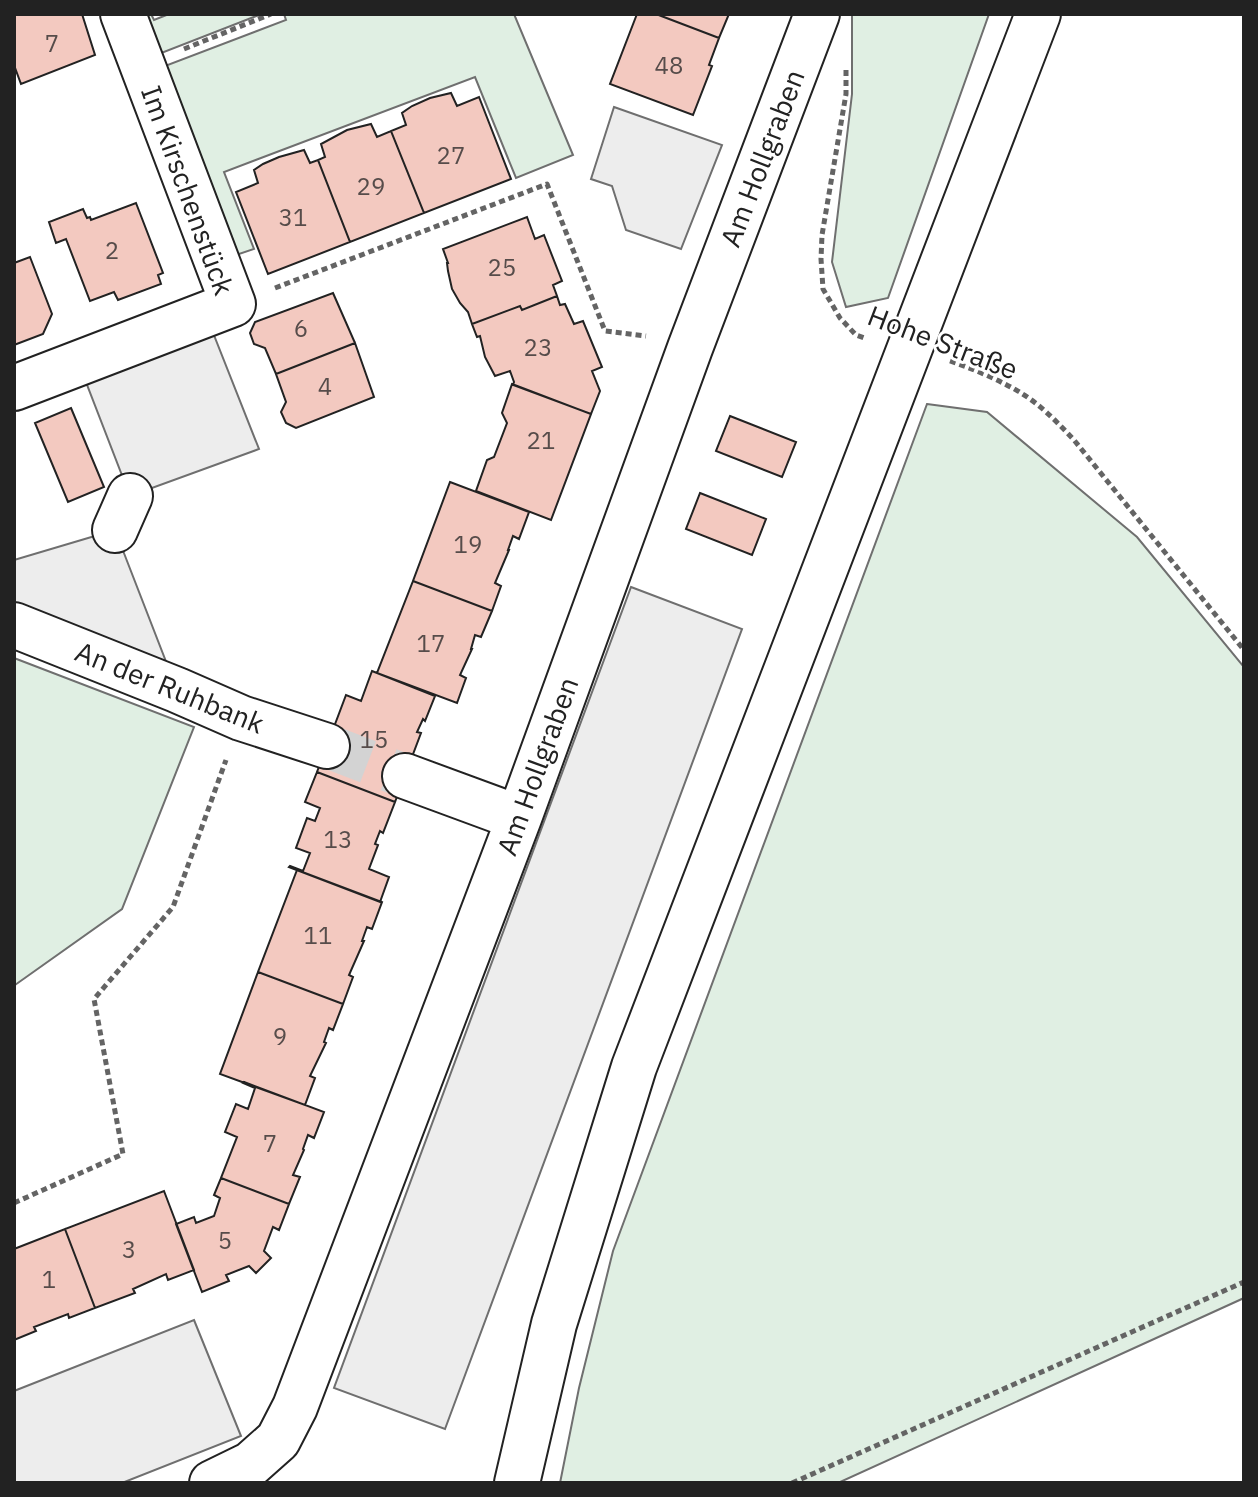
<svg xmlns="http://www.w3.org/2000/svg" width="1258" height="1497" font-family="'IBM Plex Sans',sans-serif">
  <style>
    .green { fill: #e0efe3; stroke: #6f6f6f; stroke-width: 2 }
    .parking { fill: #ededed; stroke: #6f6f6f; stroke-width: 2 }
    .building { fill: #f3c9c0; stroke: #222; stroke-width: 2 }
    .lines { fill: none; stroke-linecap: round; stroke-linejoin: round }
    .minor-tunnel { stroke: #d3d3d3; stroke-width: 44; stroke-dasharray: 44 22; stroke-linecap: butt }
    .minor-casing { stroke: #222; stroke-width: 48 }
    .major-casing { stroke: #222; stroke-width: 48 }
    .path { stroke: #646464; stroke-width: 5; stroke-dasharray: 6 4; stroke-linecap: butt }
    .minor { stroke: #fff; stroke-width: 44 }
    .major { stroke: #fff; stroke-width: 44 }
    .labels { text-anchor: middle; dominant-baseline: central; stroke-width: 6; stroke-linejoin: round; paint-order: stroke }
    .number-label { font-size: 24px; fill: #564c4a }
    .street-label { font-size: 28px; fill: #222; stroke: #fff }
  </style>
  <rect width="100%" height="100%" fill="#fff"/>
  <!-- green -->
  <path class="green" d="M129,14H151L154,20L169,14L259,15L146,59Z
    M284,14H514L573,155L516,178L475,77L224,172L254,249L227,258L157,69L286,20Z
    M852,14H989L888,298L846,307L832,262L852,94Z
    M927,404L987,412L1137,537L1244,667V1298L838,1483H560L579,1388L613,1251Z
    M14,658L194,727L122,909L15,985L14,982Z"/>
  <!-- parking -->
  <path class="parking" d="M614,107L722,145L681,249L626,230L612,186L591,179Z
    M206,315L259,449L130,496L79,364Z
    M115,530L177,690L14,625V560Z
    M631,587L742,629L445,1429L334,1388Z
    M194,1320L241,1436L122,1483H15L14,1391Z"/>
  <!-- building -->
  <path class="building" d="M14,14H82L95,55L21,84L14,65Z
    M637,14H656L719,38L709,65L712,66L693,115L610,84Z
    M656,14H729L719,38Z
    M451,93L457,106L479,97L511,179L424,213L391,131L406,125L402,113L412,106L430,98Z
    M371,124L377,137L391,131L424,213L350,242L318,160L325,157L321,144L347,130Z
    M304,150L310,163L318,160L350,242L268,274L236,192L258,183L254,170L263,164L279,157Z
    M136,203L163,273L158,275L161,284L118,300L114,292L90,301L66,239L56,243L49,222L83,209L87,218L90,217L91,220Z
    M527,217L535,239L544,235L562,281L553,285L557,296L522,310L520,306L472,324L468,312L460,303L452,289L448,271L447,263H448L443,249Z
    M30,257L52,314L43,334L14,345V263Z
    M333,293L355,343L276,374L265,348L254,344L250,333L255,322Z
    M557,296L560,305L565,304L574,324L583,321L602,367L592,371L600,391L591,414L513,385L514,382L510,371L495,376L485,357L480,336L477,337L472,324L520,306L522,310Z
    M355,343L374,397L296,428L286,423L281,412L286,402L276,374Z
    M512,384L591,414L551,520L476,491L487,460L494,457L507,423L502,413Z
    M71,408L104,487L68,502L35,423Z
    M730,416L796,442L782,477L716,451Z
    M450,482L529,512L519,539L513,536L508,550H509L495,583L501,586L492,611L413,581Z
    M700,493L766,519L752,555L686,529Z
    M413,581L492,611L481,637L475,635L471,649H472L460,675L466,678L457,703L377,673Z
    M372,671L435,696L425,721L423,719L417,732L421,733L395,802L317,772L346,695L361,701Z
    M317,772L395,802L383,833L380,831L375,844L378,845L369,869L389,877L380,902L289,867L290,866L303,871L310,853L296,848L307,818L315,821L320,808L305,802Z
    M297,870L382,902L372,929L367,927L362,941H364L349,975L353,977L343,1004L258,972Z
    M258,972L343,1004L333,1030L329,1028L324,1042L326,1043L310,1076L315,1078L305,1105L220,1074Z
    M244,1082L324,1112L314,1138L308,1135L303,1149L304,1150L293,1175L300,1177L289,1204L221,1178L237,1137L225,1132L236,1104L248,1109L255,1088L243,1083Z
    M221,1178L289,1204L279,1230L273,1227L264,1251L271,1258L256,1273L249,1266L226,1275L229,1281L202,1292L176,1224L194,1217L196,1223L214,1216L220,1198L214,1195Z
    M164,1191L194,1270L168,1280L166,1274L133,1289L135,1293L95,1308L65,1229Z
    M65,1229L95,1308L69,1318L68,1314L34,1327L36,1331L14,1340V1249Z"/>
  <g class="lines">
    <!-- minor-tunnel -->
    <path class="minor-tunnel" d="M327,746L405,776"/>
    <defs>
      <path id="minor" d="M14,388L233,304L123,14
        M115,530L130,496
        M14,625L177,690L241,718L327,746
        M405,776L519,818
        M212,1483L251,1464L278,1440L295,1407L519,818L690,348L817,14"/>
      <path id="major" d="M517,1483L554,1324L634,1067L1038,14"/>
    </defs>
    <!-- minor casing -->
    <use href="#minor" class="minor-casing"/>
    <!-- major casing -->
    <use href="#major" class="major-casing"/>
    <!-- path -->
    <path class="path" d="M184,49L271,14
      M846,70V94L822,235L821,259L823,289L840,318L856,335L867,339
      M275,288L547,184L605,331L646,336
      M950,361C971,368 1002,381 1021,393C1041,405 1058,423 1074,440L1244,650
      M14,1203L123,1154L94,999L173,907L226,760
      M792,1483L1244,1282"/>
    <!-- minor -->
    <use href="#minor" class="minor"/>
    <!-- major -->
    <use href="#major" class="major"/>
  </g>
  <g class="labels">
    <!-- number labels -->
    <g class="number-label">
      <text x="52" y="43">7</text>
      <text x="669" y="65">48</text>
      <text x="451" y="155">27</text>
      <text x="371" y="186">29</text>
      <text x="293" y="217">31</text>
      <text x="112" y="250">2</text>
      <text x="502" y="267">25</text>
      <text x="301" y="328">6</text>
      <text x="538" y="347">23</text>
      <text x="325" y="386">4</text>
      <text x="541" y="440">21</text>
      <text x="468" y="544">19</text>
      <text x="431" y="643">17</text>
      <text x="374" y="739">15</text>
      <text x="338" y="839">13</text>
      <text x="318" y="935">11</text>
      <text x="280" y="1036">9</text>
      <text x="270" y="1143">7</text>
      <text x="225" y="1240">5</text>
      <text x="129" y="1249">3</text>
      <text x="49" y="1279">1</text>
    </g>
    <!-- street labels -->
    <g class="street-label">
      <text transform="translate(762 158) rotate(-69)">Am Hollgraben</text>
      <text transform="translate(188 190) rotate(70)">Im Kirschenstück</text>
      <text transform="translate(943 342) rotate(21)">Hohe Straße</text>
      <text transform="translate(170 687) rotate(22)">An der Ruhbank</text>
      <text transform="translate(537 766) rotate(-70)">Am Hollgraben</text>
    </g>
  </g>
  <!-- border -->
  <rect width="1258" height="1497" fill="none" stroke="#222222" stroke-width="32"/>
</svg>
